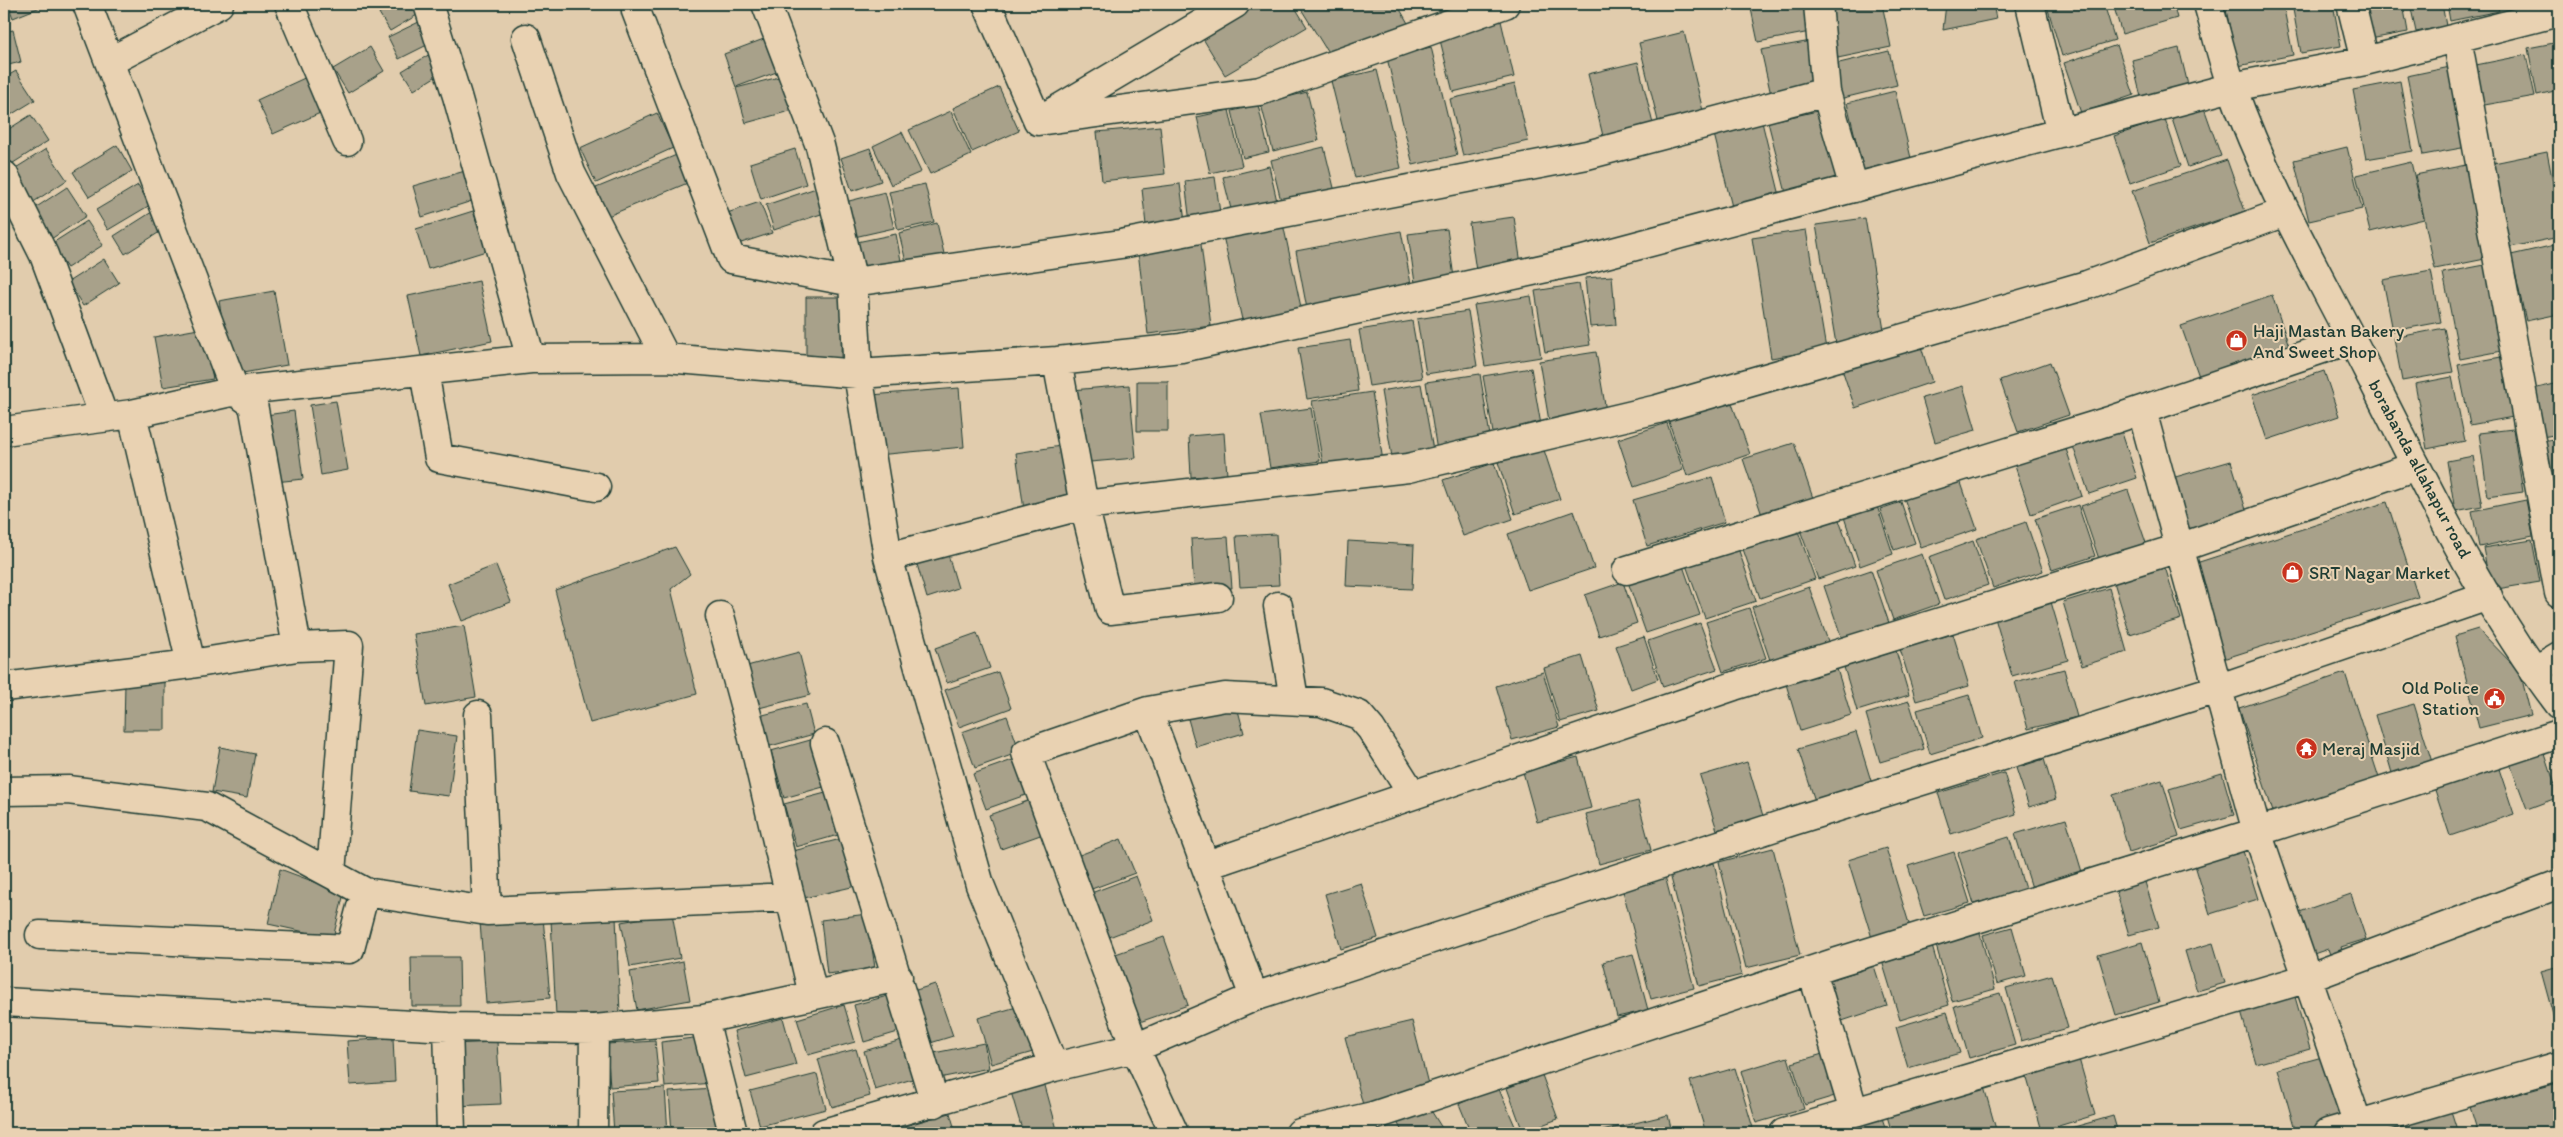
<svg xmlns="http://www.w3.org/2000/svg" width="2563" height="1137" font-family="Itim,sans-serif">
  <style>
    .building { fill: #a8a18a; stroke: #1f3d34 }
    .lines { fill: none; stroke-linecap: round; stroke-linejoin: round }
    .street-casing { stroke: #1f3d34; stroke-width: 31 }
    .secondary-casing { stroke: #1f3d34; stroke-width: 31 }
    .street { stroke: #e9d2b2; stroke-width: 28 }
    .secondary { stroke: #e9d2b2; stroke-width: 28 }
    .labels { text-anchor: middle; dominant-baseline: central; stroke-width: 4; stroke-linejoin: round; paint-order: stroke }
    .poi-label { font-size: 18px; fill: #1f3d34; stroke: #e9d2b2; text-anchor: start }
    .street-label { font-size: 18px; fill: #1f3d34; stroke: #e9d2b2 }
  </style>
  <rect width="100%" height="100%" fill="#e1ccad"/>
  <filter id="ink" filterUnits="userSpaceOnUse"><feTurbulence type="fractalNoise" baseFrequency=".02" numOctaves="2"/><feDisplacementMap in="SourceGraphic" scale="10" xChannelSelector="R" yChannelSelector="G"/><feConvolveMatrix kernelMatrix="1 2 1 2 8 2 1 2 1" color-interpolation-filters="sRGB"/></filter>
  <g filter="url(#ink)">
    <!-- building -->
    <path class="building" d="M8,4H48L13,18Z
      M394,4H420L424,11L390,31L379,13Z
      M1246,4H1293L1307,27L1225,75L1199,32Z
      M1298,4H1397L1409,25L1329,54Z
      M1750,4H1805L1810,32L1758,42Z
      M1822,4H1882L1891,47L1833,59Z
      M1946,4H1993L1996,19L1943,30Z
      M2053,4H2104L2115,40L2062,56L2047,6Z
      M2113,4H2173L2177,18L2122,34Z
      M2255,4H2283L2293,55L2238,66L2226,10Z
      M2292,4H2333L2341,46L2301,53Z
      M2362,4H2403L2408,32L2370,39Z
      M2410,4H2442L2446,26L2416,32Z
      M2447,4H2497L2499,11L2450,21Z
      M425,19L435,41L399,59L388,37Z
      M1501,21L1514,77L1453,92L1439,36Z
      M13,30L21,62L4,66V32Z
      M1684,32L1704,115L1659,125L1639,43Z
      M769,37L782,70L736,87L724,54Z
      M1811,41L1821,85L1771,95L1761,50Z
      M2559,42V90L2537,95L2528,48Z
      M2117,45L2134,95L2081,113L2064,63Z
      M370,47L384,71L348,93L333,69Z
      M1431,47L1457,155L1413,165L1387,58Z
      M2179,48L2188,85L2141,97L2132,60Z
      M435,51L446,70L414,90L402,71Z
      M1889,51L1897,85L1839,99L1831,65Z
      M2526,55L2535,96L2479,106L2471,66Z
      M1638,62L1653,124L1603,136L1588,74Z
      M2450,67L2467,147L2423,155L2407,76Z
      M1377,70L1401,168L1355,178L1331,81Z
      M16,71L35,100L4,119V78Z
      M311,75L327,110L273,134L257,100Z
      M787,75L797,109L746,123L736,88Z
      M2400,81L2413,151L2366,159L2353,90Z
      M1515,84L1528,141L1463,156L1450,99Z
      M999,87L1019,131L972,152L953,108Z
      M1895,91L1911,158L1863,170L1847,103Z
      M1307,92L1319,140L1273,151L1261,104Z
      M1258,105L1269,152L1243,158L1232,111Z
      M2203,105L2221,156L2188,167L2171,116Z
      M1229,110L1242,166L1210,173L1197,117Z
      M1822,110L1840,184L1787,197L1768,122Z
      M951,111L971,155L930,174L909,130Z
      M657,113L673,148L596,183L580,148Z
      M31,115L48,141L10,165L4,156V132Z
      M2165,119L2181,166L2130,183L2114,136Z
      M1762,122L1781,200L1733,211L1714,134Z
      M1160,126L1165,174L1102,181L1097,132Z
      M902,132L921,172L891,185L873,146Z
      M117,145L132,171L89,197L73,172Z
      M1324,147L1335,192L1282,205L1271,160Z
      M2347,147L2362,209L2309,221L2294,160Z
      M870,148L881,181L852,191L841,158Z
      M46,149L67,180L32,203L11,171Z
      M795,149L806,184L761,199L750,163Z
      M2547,152L2559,214V237L2506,248L2489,164Z
      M679,154L690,182L608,216L596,188Z
      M2227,160L2245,211L2150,243L2132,191Z
      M2411,162L2424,219L2370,232L2356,175Z
      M2466,165L2485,259L2435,269L2415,175Z
      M1269,166L1279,210L1234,221L1223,177Z
      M465,171L475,200L422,217L413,186Z
      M1215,177L1221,220L1190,223L1185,181Z
      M925,184L934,222L898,230L889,192Z
      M1180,184L1186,229L1147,234L1142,189Z
      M138,185L150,205L108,230L96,210Z
      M67,187L86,216L51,239L32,210Z
      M819,187L827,212L774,230L766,205Z
      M885,192L894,228L850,238L841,203Z
      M760,202L772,233L735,245L724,214Z
      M155,210L166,228L125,254L114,236Z
      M473,211L486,251L428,269L416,229Z
      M1514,217L1521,264L1476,271L1469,223Z
      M1865,218L1885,336L1836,344L1816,225Z
      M87,221L103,245L67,268L51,244Z
      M937,223L945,258L907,266L899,233Z
      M1283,224L1302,312L1243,324L1223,236Z
      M1447,229L1455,284L1416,290L1408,234Z
      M1806,230L1826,349L1771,358L1752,238Z
      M1401,231L1412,289L1307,309L1296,251Z
      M896,234L902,266L858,275L852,243Z
      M1200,236L1211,326L1148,334L1137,243Z
      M2559,244V314L2526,321L2511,255Z
      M104,259L119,283L83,306L68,282Z
      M2490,264L2507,350L2460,359L2443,273Z
      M2431,271L2441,322L2393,331L2383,280Z
      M1612,276L1616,325L1590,327L1585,278Z
      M479,281L492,341L421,356L408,296Z
      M1579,284L1590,345L1545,352L1535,291Z
      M274,291L287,365L232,375L219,301Z
      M2272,295L2291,352L2201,382L2181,326Z
      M1531,296L1541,357L1485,366L1474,305Z
      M806,297H842L841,359H806Z
      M1468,311L1477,366L1426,374L1417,319Z
      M1412,321L1422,378L1369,386L1359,330Z
      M204,328L213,379L163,387L154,337Z
      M2444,328L2453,372L2402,381L2394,338Z
      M1350,340L1358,391L1307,399L1298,348Z
      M1919,340L1932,382L1855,408L1841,366Z
      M1596,352L1607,417L1550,427L1539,361Z
      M2501,357L2513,417L2470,425L2458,365Z
      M2050,362L2069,415L2018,432L2000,380Z
      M1531,368L1541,425L1493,433L1483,376Z
      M2324,371L2339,416L2267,440L2252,395Z
      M1480,374L1491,442L1437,451L1426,382Z
      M2452,377L2465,441L2427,449L2415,384Z
      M1137,381H1168V431H1137Z
      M2559,383V434L2542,437L2533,389Z
      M1421,384L1433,450L1392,457L1381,391Z
      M1129,385L1136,458L1079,463L1072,390Z
      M1963,386L1976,430L1935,442L1922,398Z
      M959,388L964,447L877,455L871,395Z
      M1372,392L1383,461L1324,470L1312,401Z
      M1730,398L1750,454L1687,476L1668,419Z
      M336,401L348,470L321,475L310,405Z
      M1311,408L1320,461L1270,468L1261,415Z
      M294,411L303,479L275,482L266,415Z
      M1667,423L1683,470L1634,487L1618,439Z
      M2513,429L2523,492L2488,497L2479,433Z
      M2121,430L2137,478L2089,494L2073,446Z
      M1224,433L1227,475L1191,477L1189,436Z
      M2559,439V479L2550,481L2542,442Z
      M1794,443L1815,504L1764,521L1743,459Z
      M1542,444L1560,499L1515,514L1497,459Z
      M1067,445L1075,502L1024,510L1016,453Z
      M2065,446L2082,496L2031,514L2014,463Z
      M2473,456L2482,506L2455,511L2447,461Z
      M2231,461L2247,513L2180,532L2165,480Z
      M1494,463L1513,519L1463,536L1443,480Z
      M1712,477L1725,522L1647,546L1633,500Z
      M1960,480L1977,529L1921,548L1904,498Z
      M2559,483V519L2553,484Z
      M2128,490L2147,546L2100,562L2081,506Z
      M2526,500L2533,536L2479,547L2472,511Z
      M1901,502L1915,543L1894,550L1880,509Z
      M2387,502L2418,597L2223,659L2193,564Z
      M2078,505L2095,556L2052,570L2035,519Z
      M1877,506L1893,554L1860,566L1844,517Z
      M1574,511L1594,568L1528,590L1508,534Z
      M1838,517L1855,566L1818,579L1800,530Z
      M2026,522L2043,571L1993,588L1976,539Z
      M1798,531L1815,579L1760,598L1743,549Z
      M1276,534L1279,585L1240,587L1236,536Z
      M1228,537L1232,588L1194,590L1191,539Z
      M2532,540L2540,582L2491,590L2483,548Z
      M1348,541L1414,545L1412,589L1346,586Z
      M1973,541L1988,585L1944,600L1929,557Z
      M675,547L690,574L671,589L697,694L590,723L555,590Z
      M1738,548L1756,601L1705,618L1686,565Z
      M947,551L958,588L927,598L916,561Z
      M1922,554L1939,604L1893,620L1876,570Z
      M1682,563L1700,615L1646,633L1628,582Z
      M496,565L511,602L462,621L448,584Z
      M2165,567L2181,619L2130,635L2114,582Z
      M1871,570L1889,623L1842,639L1824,586Z
      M1623,582L1637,623L1599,636L1585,595Z
      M1809,587L1829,644L1771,663L1752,607Z
      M2109,588L2127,652L2082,666L2063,602Z
      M2051,602L2068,660L2012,676L1995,618Z
      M1749,608L1766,658L1723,672L1706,622Z
      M1700,623L1717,669L1663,687L1648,641Z
      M464,626L476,697L426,706L414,634Z
      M2478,629L2520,672L2531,715L2479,728L2455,636Z
      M977,633L990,668L947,683L935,648Z
      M1953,634L1969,686L1916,701L1900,649Z
      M1644,637L1658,679L1631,689L1616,646Z
      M1896,651L1909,695L1857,711L1844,667Z
      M799,652L810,695L759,708L747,666Z
      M1582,656L1599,711L1560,722L1544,668Z
      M1837,669L1851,715L1800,731L1786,684Z
      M2064,669L2077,717L2028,729L2015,682Z
      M998,672L1011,708L959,727L945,690Z
      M1543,672L1559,727L1512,740L1496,686Z
      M2345,673L2380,781L2274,815L2239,708Z
      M125,682H165V730H124Z
      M1969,695L1982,738L1930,754L1917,710Z
      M1235,699L1244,733L1196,747L1186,712Z
      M1909,701L1924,749L1880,762L1866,714Z
      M806,704L814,734L767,747L759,716Z
      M2414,704L2432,762L2392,773L2375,715Z
      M1007,716L1020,752L975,768L962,732Z
      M417,730L457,736L449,796L409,791Z
      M1856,732L1872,784L1815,801L1798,749Z
      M814,739L827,786L784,798L771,751Z
      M220,747L255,754L247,798L212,792Z
      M2543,748L2559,797L2527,809L2509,761Z
      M1021,757L1034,792L986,809L973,774Z
      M1578,757L1591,808L1537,822L1523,772Z
      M2044,759L2056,799L2029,807L2016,768Z
      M1747,762L1763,816L1717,830L1700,776Z
      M2498,766L2514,814L2450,836L2434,787Z
      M2004,773L2016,814L1951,834L1938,793Z
      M2222,773L2234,815L2181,830L2169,789Z
      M2162,780L2179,837L2129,852L2113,795Z
      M833,791L845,833L796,847L784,804Z
      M1033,799L1046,833L1001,849L989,815Z
      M1638,801L1651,850L1599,864L1586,814Z
      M2066,819L2082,872L2032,888L2015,834Z
      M2009,837L2025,889L1974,904L1958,853Z
      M845,838L856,886L804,898L793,851Z
      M1121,839L1135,873L1089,890L1077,856Z
      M1773,848L1800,955L1746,968L1719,862Z
      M1886,848L1910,927L1872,938L1848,860Z
      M2243,851L2258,899L2210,914L2195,865Z
      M1954,852L1970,903L1924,916L1908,866Z
      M1714,863L1742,975L1699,986L1670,874Z
      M280,869L344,893L333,938L268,924Z
      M1136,876L1153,920L1104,939L1086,895Z
      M1665,876L1694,988L1651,999L1622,887Z
      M2144,879L2159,927L2129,935L2115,887Z
      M1361,883L1378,938L1341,949L1325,894Z
      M2351,894L2366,939L2341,947L2344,956L2332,960L2328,949L2305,957L2291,915Z
      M672,913L680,958L630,967L621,922Z
      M867,914L875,968L827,974L821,920Z
      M543,917L550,998L486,1003L480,922Z
      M616,917L620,1013L556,1015L551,920Z
      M2012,927L2026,976L1997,984L1983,935Z
      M1979,930L1995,989L1952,1001L1935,942Z
      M1164,937L1188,1005L1134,1024L1110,956Z
      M2142,942L2159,1002L2116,1015L2098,955Z
      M2213,943L2225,983L2197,991L2185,951Z
      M1932,946L1949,1005L1900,1020L1882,961Z
      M1633,954L1648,1010L1617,1017L1603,962Z
      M411,957H459L460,1006H412Z
      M683,961L690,1000L637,1010L630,972Z
      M1874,966L1887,1006L1836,1023L1824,982Z
      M2559,966V1037L2541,971Z
      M2052,975L2068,1028L2021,1041L2006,988Z
      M935,984L953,1036L924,1045L907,993Z
      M2293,990L2310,1049L2256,1064L2239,1005Z
      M2000,993L2015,1045L1969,1058L1954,1006Z
      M895,994L905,1030L864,1042L854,1005Z
      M844,1005L855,1042L808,1055L797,1019Z
      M1020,1006L1033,1052L991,1064L978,1018Z
      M1947,1012L1960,1053L1908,1068L1896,1027Z
      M783,1018L796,1065L746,1078L734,1031Z
      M1412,1021L1429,1088L1363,1105L1345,1037Z
      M701,1037L712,1083L665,1087L661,1042Z
      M393,1038L395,1082L350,1085L347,1041Z
      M905,1039L916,1078L875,1090L864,1051Z
      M655,1041L659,1083L610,1087L607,1044Z
      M497,1042L501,1104L454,1106L451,1044Z
      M984,1043L989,1068L939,1078L934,1053Z
      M856,1049L870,1096L832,1107L818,1059Z
      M1826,1053L1838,1095L1805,1105L1792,1063Z
      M2326,1056L2345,1122L2304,1133H2296L2278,1069Z
      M1788,1057L1804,1109L1756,1123L1741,1071Z
      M2079,1059L2095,1115L2042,1131L2026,1075Z
      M1735,1068L1753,1128L1734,1133H1706L1690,1081Z
      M817,1074L826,1109L760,1126L750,1091Z
      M1542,1075L1558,1119L1523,1132L1507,1088Z
      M1044,1082L1058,1133H1023L1011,1092Z
      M2558,1083L2559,1133H2478L2470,1107Z
      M1498,1087L1518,1133H1471L1459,1104Z
      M1984,1087L1997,1133H1892L1887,1116Z
      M665,1088L668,1133H614L611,1091Z
      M714,1089L716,1131L672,1133L669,1092Z
      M1427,1104L1445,1133H1403L1397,1122Z
      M2451,1111L2458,1133H2375Z
      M950,1113L956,1133H907L905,1126Z
      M1668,1115L1672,1133H1602V1131Z
      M2113,1116L2118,1133H2053Z
      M1882,1118L1887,1133H1830Z"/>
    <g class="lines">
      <defs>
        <path id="street" d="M87,4L235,391L253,404L297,647
          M289,4L347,141
          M428,4L457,96L531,359
          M766,4L820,146L853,282L858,374L888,557L980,885L1054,1067
          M987,4L1038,121L1260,91L1505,4
          M1818,4L1826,92L1854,188
          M2030,4L2061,133
          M2351,4L2365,61
          M636,11L731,259L853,282L1121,244L1587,155L1826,92
          M526,38L571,173L666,358
          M2457,38L2559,593
          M109,62L219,4
          M1048,115L1235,4
          M4,175L44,255L104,417
          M1057,361L1084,505L1110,610L1218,597
          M424,371L439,458L596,487
          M2142,411L2257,832L2361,1133
          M132,414L191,664
          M4,431L132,414L235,391L531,359L666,358L858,374L1057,361L1181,348L1583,260L2232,87L2365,61L2559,12
          M888,557L1084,505L1408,468L1658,409L2087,285L2285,212
          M1627,570L2112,420L2352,339
          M1278,606L1294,699
          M720,616L751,730L813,995
          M2534,671L2559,656
          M4,687L191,664L297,647L349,645L331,873
          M1148,711L1225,697L1321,702L1359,715L1371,729L1413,795
          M478,715L487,911
          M825,743L935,1103
          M4,791L68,790L207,807L365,892L487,911L790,897
          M1207,865L1734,686L2179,548L2416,466
          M40,935L350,949L365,892
          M1812,971L1854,1112
          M4,1002L448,1027L594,1029L704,1019L898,977
          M704,1019L733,1133
          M448,1027L451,1133
          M593,1133L594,1029
          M824,1133L1054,1067L1135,1048L1254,997L1793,821L2217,689L2488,596
          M1174,1133L1135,1048L1026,753L1148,711L1254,997
          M1300,1133L1373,1116L1834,963L2257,832L2559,734
          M1784,1133L2308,978L2559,884
          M2328,1133L2559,1066"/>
        <path id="secondary" d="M2208,4C2216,31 2222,60 2232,87C2267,186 2320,276 2367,369C2425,483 2481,602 2559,704"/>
      </defs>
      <!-- street casing -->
      <use href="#street" class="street-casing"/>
      <!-- secondary casing -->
      <use href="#secondary" class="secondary-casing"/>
      <!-- street -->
      <use href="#street" class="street"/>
      <!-- secondary -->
      <use href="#secondary" class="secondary"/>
    </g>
  </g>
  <!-- icons -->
  <defs>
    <symbol id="shop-disc" viewBox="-11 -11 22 22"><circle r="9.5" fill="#c8321e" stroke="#e9d2b2"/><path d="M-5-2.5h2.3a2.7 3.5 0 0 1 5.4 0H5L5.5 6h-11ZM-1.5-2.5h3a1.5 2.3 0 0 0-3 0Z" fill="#fff"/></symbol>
    <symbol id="civic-disc" viewBox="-11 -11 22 22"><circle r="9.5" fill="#c8321e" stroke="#e9d2b2"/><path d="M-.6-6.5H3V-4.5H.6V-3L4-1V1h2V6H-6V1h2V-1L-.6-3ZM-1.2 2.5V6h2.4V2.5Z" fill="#fff"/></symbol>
    <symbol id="temple-disc" viewBox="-11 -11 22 22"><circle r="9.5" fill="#c8321e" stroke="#e9d2b2"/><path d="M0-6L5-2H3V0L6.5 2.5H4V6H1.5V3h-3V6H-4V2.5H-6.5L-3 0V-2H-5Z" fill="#fff"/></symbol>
  </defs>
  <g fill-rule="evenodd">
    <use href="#shop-disc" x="2224" y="328" width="25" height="25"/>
    <use href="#shop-disc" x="2280" y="560" width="25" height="25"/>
    <use href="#civic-disc" x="2482" y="686" width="25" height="25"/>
    <use href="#temple-disc" x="2294" y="736" width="25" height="25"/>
  </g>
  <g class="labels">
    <!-- poi labels -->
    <g class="poi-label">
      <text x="2253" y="331">Haji Mastan Bakery<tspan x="2253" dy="21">And Sweet Shop</tspan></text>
      <text x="2309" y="573">SRT Nagar Market</text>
      <text x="2479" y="688" text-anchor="end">Old Police<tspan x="2479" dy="21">Station</tspan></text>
      <text x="2322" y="749">Meraj Masjid</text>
    </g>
    <!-- street labels -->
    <g class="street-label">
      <text transform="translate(2420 469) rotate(62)">borabanda allahapur road</text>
    </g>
  </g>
  <!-- margin -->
  <rect width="2563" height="1137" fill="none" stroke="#e9d2b2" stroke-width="20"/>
  <rect x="10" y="10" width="2543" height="1117" fill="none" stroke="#1f3d34" stroke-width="2" filter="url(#ink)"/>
</svg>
